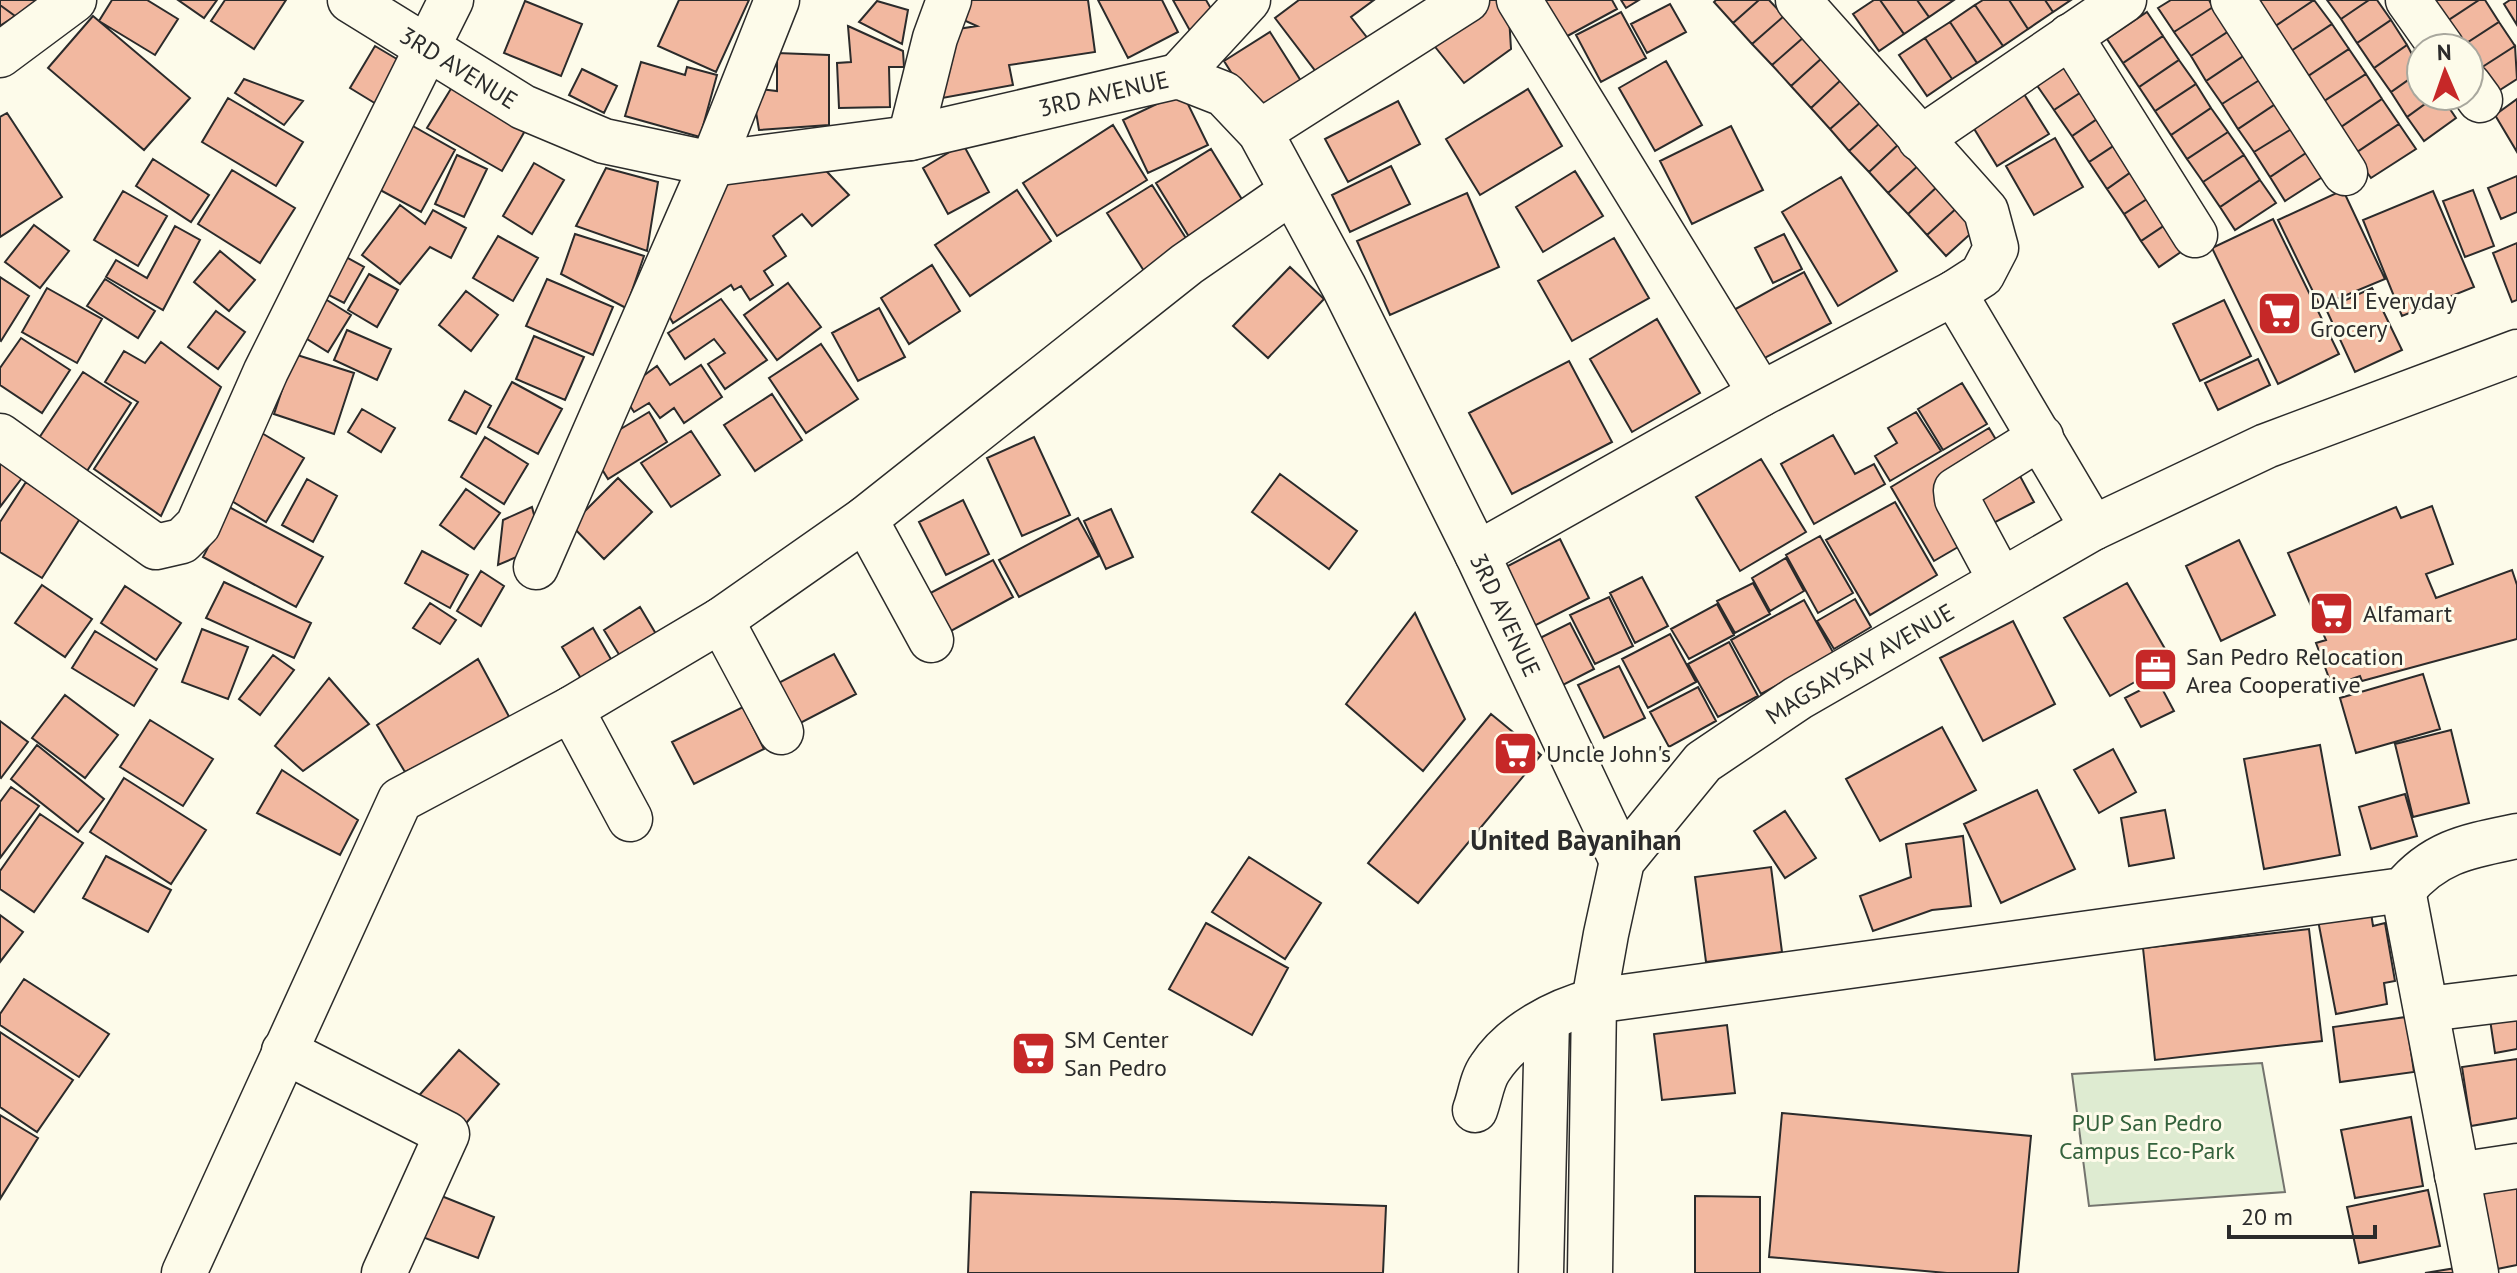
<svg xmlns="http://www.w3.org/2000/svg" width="2517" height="1273" font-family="'PT Sans',sans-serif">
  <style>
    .green { fill: #deebd1; stroke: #74746e; stroke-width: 2 }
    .building { fill: #f2b8a0; stroke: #2b2b2b; stroke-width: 2 }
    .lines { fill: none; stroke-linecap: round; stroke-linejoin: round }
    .minor-casing { stroke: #2b2b2b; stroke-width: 47 }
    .major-casing { stroke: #2b2b2b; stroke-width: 47 }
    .minor { stroke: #fdfbea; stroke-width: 44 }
    .major { stroke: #fdfbea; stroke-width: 44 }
    .labels { text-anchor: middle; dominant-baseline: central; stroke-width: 6; stroke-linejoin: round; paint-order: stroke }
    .street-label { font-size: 24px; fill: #2b2b2b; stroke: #fdfbea }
    .poi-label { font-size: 24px; fill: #2b2b2b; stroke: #fdfbea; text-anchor: start }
    .park-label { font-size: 24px; fill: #34623c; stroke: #fdfbea }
    .quarter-label { font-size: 28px; font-weight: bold; fill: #2b2b2b; stroke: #fdfbea }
  </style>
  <rect width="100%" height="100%" fill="#fdfbea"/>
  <!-- green -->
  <path class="green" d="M2262,1063L2285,1192L2089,1206L2072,1074Z"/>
  <!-- building -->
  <path class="building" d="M0,0H49L0,45Z
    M112,0H147L178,19L155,55L99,21Z
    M178,0H217L204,18Z
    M225,0H286L254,49L211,21Z
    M679,0H749L716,72L658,46Z
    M966,0H1088L1095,52L1009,65L1013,85L926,101L952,30L977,26L959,18Z
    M1098,0H1162L1178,32L1128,58Z
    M1173,0H1206L1220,24L1194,38Z
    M1299,0H1374L1351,17L1369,40L1320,77L1275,18Z
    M1490,0H1508L1511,49L1464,83L1432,43Z
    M1541,0H1612L1617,9L1560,40Z
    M1621,0H1639L1626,8Z
    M1716,0H1759L1733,23L1714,2Z
    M1759,0H1769L1784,16L1752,44L1733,23Z
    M1874,0H1880L1904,34L1879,51L1853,14Z
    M1880,0H1917L1929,17L1904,34Z
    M1917,0H1954L1929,17Z
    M1983,0H2009L2028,29L2003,46L1975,5Z
    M2009,0H2045L2053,12L2028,29Z
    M2045,0H2071L2053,12Z
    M2171,0H2209L2213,7L2174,32L2158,8Z
    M2260,0H2314L2271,29L2255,3Z
    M2314,0L2332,24L2288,53L2271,29Z
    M2327,0H2369L2341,19Z
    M2369,0H2377L2391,20L2357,43L2341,19Z
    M2426,0H2479L2441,25Z
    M2479,0H2485L2499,22L2459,48L2441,25Z
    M2510,0H2517V25L2504,4Z
    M525,1L582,24L561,76L504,53Z
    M877,1L908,10L902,44L859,22Z
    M1670,4L1686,32L1647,53L1631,24Z
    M0,5L15,16L0,26Z
    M1975,5L2003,46L1977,63L1950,22Z
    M2213,7L2229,31L2191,56L2174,32Z
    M1621,12L1646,58L1601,82L1576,35Z
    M2147,12L2163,36L2123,63L2107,39Z
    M93,16L190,98L144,150L48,68Z
    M1784,16L1804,37L1772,65L1752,44Z
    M2391,20L2407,45L2374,68L2357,43Z
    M1950,22L1977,63L1952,79L1925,38Z
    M2499,22L2515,46L2473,73L2469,67V48H2459Z
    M2332,24L2349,49L2305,78L2288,53Z
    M848,26L903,51L904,67H889L890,107L839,108L837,63L851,62Z
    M2229,31L2245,55L2206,81L2191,56Z
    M1270,32L1301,81L1255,110L1224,61Z
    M2163,36L2179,60L2139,87L2123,63Z
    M1804,37L1822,58L1791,86L1772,65Z
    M1925,38L1952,79L1927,96L1899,55Z
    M2407,45L2421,71L2391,92L2374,68Z
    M375,46L412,68L386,110L350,88Z
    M2515,46L2517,79L2489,97L2473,73Z
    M2349,49L2366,74L2321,103L2305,78Z
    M777,53L829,55V125L759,130L752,88L777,91Z
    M2245,55L2261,79L2222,104L2206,81Z
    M1822,58L1842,79L1811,108L1791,86Z
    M2179,60L2196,84L2155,111L2139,87Z
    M1666,61L1702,125L1655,151L1619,88Z
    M2072,61L2089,87L2054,110L2036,84Z
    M641,62L685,75L687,67L717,75L700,137L625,116Z
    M582,69L617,86L604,113L569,95Z
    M2421,71V96H2436L2407,117L2391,92Z
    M2366,74L2382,99L2338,129L2321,103Z
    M244,79L303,101L284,125L235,93Z
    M1842,79L1862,101L1830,129L1811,108Z
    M2261,79L2277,103L2238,129L2222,104Z
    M2196,84L2211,108L2171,135L2155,111Z
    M452,87L526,129L502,171L427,128Z
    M2089,87L2106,113L2072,136L2054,110Z
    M1528,89L1562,146L1480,195L1446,139Z
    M1182,92L1208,145L1148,173L1123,120Z
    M2024,94L2049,134L1997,166L1973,127Z
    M2436,96H2441L2456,118L2424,141L2407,117Z
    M228,98L303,142L276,186L202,142Z
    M2382,99L2399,124L2354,154L2338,129Z
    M2517,99V152L2495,115Z
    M1398,101L1420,144L1348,182L1325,139Z
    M1862,101L1881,122L1849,151L1830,129Z
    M2277,103L2293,128L2254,152L2238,129Z
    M2211,108L2228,132L2187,159L2171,135Z
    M7,113L62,197L0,237V117Z
    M2106,113L2124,139L2089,162L2072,136Z
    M404,121L455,150L421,212L369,184Z
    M1881,122L1900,143L1869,172L1849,151Z
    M2399,124L2416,149L2371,178L2354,154Z
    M1113,125L1147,180L1057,236L1023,183Z
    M1731,126L1763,190L1692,224L1660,161Z
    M2293,128L2309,151L2270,177L2254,152Z
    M2228,132L2244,155L2203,182L2187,159Z
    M2055,138L2083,187L2034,215L2006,166Z
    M2124,139L2141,165L2107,189L2089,162Z
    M1900,143L1920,164L1888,193L1869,172Z
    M963,144L989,192L948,214L923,168Z
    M1211,149L1246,206L1191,240L1156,183Z
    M2309,151L2324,176L2285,201L2270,177Z
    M457,155L487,169L464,217L435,204Z
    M2244,155L2260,180L2220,207L2203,182Z
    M813,157L849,195L812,226L802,214L773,236L786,256L764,271L773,285L750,300L741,286L734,290L731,285L673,323L665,309L714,170Z
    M153,159L209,195L191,222L136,186Z
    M534,163L564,180L532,234L503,216Z
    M1920,164L1939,185L1908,214L1888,193Z
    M2141,165L2159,191L2124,214L2107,189Z
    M1391,166L1410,204L1350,232L1332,195Z
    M606,168L658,182L647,251L576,226Z
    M232,170L295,208L260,263L198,224Z
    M1575,171L1603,216L1543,252L1516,207Z
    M2517,176V212L2501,219L2488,188Z
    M1841,177L1897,271L1838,306L1782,212Z
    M2260,180L2276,203L2235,230L2220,207Z
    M1152,185L1189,243L1144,271L1107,213Z
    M1939,185L1959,206L1927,235L1908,214Z
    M1017,190L1051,241L970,296L935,245Z
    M2343,190L2385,279L2320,306L2278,220Z
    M2473,190L2494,246L2465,257L2443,201Z
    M123,191L167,216L138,266L94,240Z
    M2159,191L2177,217L2141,241L2124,214Z
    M2433,191L2474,287L2402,316L2363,220Z
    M1467,193L1499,267L1390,315L1357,241Z
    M400,205L425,224L433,210L466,228L451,258L430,247L400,284L362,255Z
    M1959,206L1978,227L1946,256L1927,235Z
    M2177,217L2194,243L2159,267L2141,241Z
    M2273,219L2339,354L2278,384L2212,248Z
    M34,225L69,251L40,288L5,262Z
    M175,226L200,240L163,310L106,277L116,260L147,278Z
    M575,234L644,256L626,308L561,274Z
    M1784,234L1802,269L1773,283L1755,248Z
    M498,236L538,258L513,301L473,278Z
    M1614,238L1649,298L1572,341L1538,281Z
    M2517,243V300L2512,302L2493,253Z
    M220,251L255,280L229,311L194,282Z
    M337,252L364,267L344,303L317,289Z
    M932,265L960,311L909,344L881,298Z
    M1290,267L1324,299L1268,358L1233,326Z
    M1804,272L1831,323L1757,362L1730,312Z
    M369,274L398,290L377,327L348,310Z
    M0,277L29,296L1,341L0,340Z
    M105,279L155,311L138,338L87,306Z
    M547,279L613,307L593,355L526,326Z
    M788,283L821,327L777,360L744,315Z
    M47,288L102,319L77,363L22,332Z
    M2372,288L2402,350L2355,372L2326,309Z
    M466,291L498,315L471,351L439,325Z
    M322,297L351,315L328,352L299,334Z
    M721,299L767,360L725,389L708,364L725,353L714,339L685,359L668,333Z
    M2224,300L2251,356L2200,381L2173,324Z
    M879,308L905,357L858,381L832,333Z
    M216,311L245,332L218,369L188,347Z
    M1657,319L1700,393L1632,432L1590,359Z
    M347,330L391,349L377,380L334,360Z
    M534,336L584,357L565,400L516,379Z
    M21,338L70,370L42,413L0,385V368Z
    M161,342L221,387L161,516L94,469L138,402L105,382L124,351L145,363Z
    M821,344L858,399L806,433L769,378Z
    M294,354L354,373L334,434L274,414Z
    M2258,359L2270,385L2218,410L2205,383Z
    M1569,361L1612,442L1512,494L1469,413Z
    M701,365L722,397L684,423L674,408L660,418L649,403L634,412L621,392L657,366L670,385Z
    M83,372L131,403L87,471L39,438Z
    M512,382L562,409L538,454L488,427Z
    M1962,383L1987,424L1943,450L1918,409Z
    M465,391L491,406L476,434L449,420Z
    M772,394L802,440L755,471L724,425Z
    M362,409L395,428L381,452L348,432Z
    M649,412L667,442L608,479L589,448Z
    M1916,412L1941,451L1890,481L1875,456L1897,443L1888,428Z
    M1989,428L2004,453L1947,487L1977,536L1934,561L1891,487Z
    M691,431L720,475L671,507L641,463Z
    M260,432L304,458L266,522L222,495Z
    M1833,435L1855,474L1874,464L1885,484L1814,524L1781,464Z
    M485,437L528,464L504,504L461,477Z
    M1034,437L1070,515L1022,536L987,458Z
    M1761,459L1806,532L1740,571L1696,497Z
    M0,462L22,478L0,507Z
    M2013,463L2034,502L1980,530L1959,491Z
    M1280,474L1357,531L1329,569L1252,512Z
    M618,478L652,512L604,559L571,525Z
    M307,479L337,496L313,542L282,525Z
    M26,482L81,517L42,578L0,552V522Z
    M466,489L500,513L474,549L440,525Z
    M963,500L989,554L946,575L919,522Z
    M1895,502L1937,575L1870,615L1826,540Z
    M2432,506L2453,564L2426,574L2436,598L2512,570L2517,585V639L2362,681L2360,676L2332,686L2316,643L2326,640L2288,553L2396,507L2401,518Z
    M229,507L323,557L296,607L203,557Z
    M532,507L542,546L498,565L503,520Z
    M1111,509L1133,557L1106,569L1084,521Z
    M1078,518L1099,556L1019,597L999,560Z
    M1820,536L1853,593L1818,613L1786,555Z
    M1560,539L1589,598L1534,626L1504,568Z
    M2239,540L2275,615L2221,641L2186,566Z
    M422,551L468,575L450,608L405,583Z
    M1786,558L1804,591L1770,611L1752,578Z
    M993,560L1013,597L940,637L919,599Z
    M481,571L504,586L481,626L457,611Z
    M1642,577L1668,626L1635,643L1610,593Z
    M224,582L311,623L294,658L206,618Z
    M1753,583L1770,614L1735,633L1717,601Z
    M2127,583L2172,661L2110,696L2064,618Z
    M42,585L92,619L65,657L15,623Z
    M125,586L181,623L156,660L101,623Z
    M1609,597L1633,646L1595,664L1570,615Z
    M1855,599L1871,627L1834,649L1817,621Z
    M1804,600L1834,654L1761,694L1731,640Z
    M430,603L456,620L440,644L413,628Z
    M1717,604L1734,635L1689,659L1671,629Z
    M640,607L659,639L623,661L604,630Z
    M1415,613L1465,719L1423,771L1346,704Z
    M2013,621L2055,704L1983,741L1940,658Z
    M1570,623L1594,669L1561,686L1536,640Z
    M593,628L612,661L582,680L562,647Z
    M202,629L248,647L228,699L182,682Z
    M95,631L157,669L134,706L72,668Z
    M1670,634L1696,682L1648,708L1622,659Z
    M1729,642L1758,696L1718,717L1688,664Z
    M834,654L856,694L785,731L763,691Z
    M273,655L294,670L260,715L239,699Z
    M478,659L512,722L405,772L377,725Z
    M1619,666L1645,718L1604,738L1578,685Z
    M2423,674L2440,729L2356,753L2340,698Z
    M329,678L369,724L303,771L275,746Z
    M2158,681L2174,711L2141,727L2125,698Z
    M1698,687L1716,721L1669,747L1650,712Z
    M65,695L118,735L85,778L32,738Z
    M743,707L764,749L694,784L672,742Z
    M1491,714L1541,755L1418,903L1368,863Z
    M150,720L213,759L183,806L120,767Z
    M0,721L28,742L1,778L0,777Z
    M1942,727L1976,790L1880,841L1846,779Z
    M2451,730L2469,803L2413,817L2395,744Z
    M37,745L104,799L78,832L11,779Z
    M2320,745L2340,855L2264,869L2244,759Z
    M2113,749L2136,792L2099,813L2074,770Z
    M282,770L358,820L340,855L257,813Z
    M124,778L206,830L171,884L90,832Z
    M11,787L39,806L0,858V802Z
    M2037,790L2075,869L2001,903L1964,824Z
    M2405,794L2417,836L2371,849L2359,807Z
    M2165,810L2174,858L2129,866L2121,818Z
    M1785,811L1816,858L1785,878L1754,831Z
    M40,814L83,843L34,912L0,889V871Z
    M1963,836L1971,906L1932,910L1873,931L1860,896L1911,877L1906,844Z
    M106,856L171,890L148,932L83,898Z
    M1249,857L1321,903L1285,959L1212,912Z
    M1771,867L1782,952L1706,962L1695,877Z
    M2370,906L2373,926L2385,923L2395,981L2384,983L2387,1004L2336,1014L2317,915Z
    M0,915L23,932L0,962Z
    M1206,923L1288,968L1252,1035L1169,989Z
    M2309,929L2322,1041L2155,1060L2143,948Z
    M24,979L109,1034L79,1077L0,1025V1014Z
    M2517,1002V1049L2495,1053L2488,1006Z
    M2406,1017L2414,1072L2340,1082L2333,1027Z
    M1727,1025L1735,1093L1662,1100L1654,1034Z
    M0,1032L73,1080L37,1132L0,1107Z
    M459,1050L499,1084L457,1134L416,1099Z
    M2517,1059V1118L2471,1126L2462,1067Z
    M1782,1113L2031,1136L2018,1273H1947L1769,1257Z
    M0,1115L38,1138L0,1199Z
    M2411,1117L2423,1186L2355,1198L2341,1130Z
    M2517,1181V1265L2497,1269L2482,1187Z
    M2428,1190L2440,1246L2359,1263L2347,1207Z
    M971,1192L1386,1206L1383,1273H968Z
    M434,1193L494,1217L478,1258L417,1235Z
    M1695,1196L1760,1197V1273H1695Z
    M2456,1268L2457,1273H2425Z"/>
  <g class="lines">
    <defs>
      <g id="minor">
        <path id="s1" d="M350,0L523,107L604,141L712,164L910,138L1178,76L1224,94L1260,132L1344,287L1477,554L1622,861"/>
        <path d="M1519,0L1761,394"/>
        <path d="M1798,0L1986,211L1996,248L1982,275L1954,293"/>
        <path d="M2233,0L2345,173"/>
        <path d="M2408,0L2442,48"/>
        <path d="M2070,36L2195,235"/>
        <path d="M0,55L74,0"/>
        <path d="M1178,76L1248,0"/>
        <path d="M2469,85L2480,100"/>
        <path d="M1260,132L1467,0"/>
        <path d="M910,138L935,38L949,0"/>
        <path d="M1920,139L2124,0"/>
        <path d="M0,436L156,547L182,541L198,525L266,371L451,0"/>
        <path d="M865,519L931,640"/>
        <path d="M1477,554L1761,394L1954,293L2093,528"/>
        <path d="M536,567L712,164L777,0"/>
        <path d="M2000,579L1957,499L1956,490L2041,437"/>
        <path d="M721,620L781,732"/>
        <path d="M571,709L630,819"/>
        <path d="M2403,890L2476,1273"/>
        <path d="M2428,1009L2517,998"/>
        <path d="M284,1051L447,1134L384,1273"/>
        <path d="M1475,1110C1480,1097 1482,1079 1490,1068C1512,1034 1556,1011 1594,1001L2403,890C2435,851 2469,846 2517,836"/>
        <path d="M2457,1175L2517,1166"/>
        <path d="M184,1273L400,800L571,709L721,620L865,519L1187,264L1291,192"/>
        <path d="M1541,1273L1547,1020"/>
      </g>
      <g id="major">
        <path id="s2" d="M1590,1273L1594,1001L1606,934L1622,861L1703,762L1798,698L2093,528L2266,446L2517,352"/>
      </g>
    </defs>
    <!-- minor casing -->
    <use href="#minor" class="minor-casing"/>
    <!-- major casing -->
    <use href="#major" class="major-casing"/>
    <!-- minor -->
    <use href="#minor" class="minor"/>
    <!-- major -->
    <use href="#major" class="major"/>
  </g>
  <!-- icons -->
  <defs>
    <symbol id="supermarket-square" viewBox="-11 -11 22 22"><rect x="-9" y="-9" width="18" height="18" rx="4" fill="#c62828" stroke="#fdfbea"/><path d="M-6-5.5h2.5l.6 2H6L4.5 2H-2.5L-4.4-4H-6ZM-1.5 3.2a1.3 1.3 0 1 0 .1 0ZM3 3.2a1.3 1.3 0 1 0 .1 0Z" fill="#fff"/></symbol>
    <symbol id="office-square" viewBox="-11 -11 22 22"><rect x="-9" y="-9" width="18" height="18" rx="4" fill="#c62828" stroke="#fdfbea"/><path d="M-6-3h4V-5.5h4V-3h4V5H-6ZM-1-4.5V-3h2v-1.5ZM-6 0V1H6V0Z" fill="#fff"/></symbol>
  </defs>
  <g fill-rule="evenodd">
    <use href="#supermarket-square" x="2254" y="288" width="51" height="51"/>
    <use href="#supermarket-square" x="2306" y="588" width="51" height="51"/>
    <use href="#office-square" x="2130" y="644" width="51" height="51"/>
    <use href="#supermarket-square" x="1490" y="728" width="51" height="51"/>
    <use href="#supermarket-square" x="1008" y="1028" width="51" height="51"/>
  </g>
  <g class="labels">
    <!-- street labels -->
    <g class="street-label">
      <text stroke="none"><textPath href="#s1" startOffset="128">3RD AVENUE</textPath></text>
      <text stroke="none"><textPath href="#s1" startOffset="800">3RD AVENUE</textPath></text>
      <text stroke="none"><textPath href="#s1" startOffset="1520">3RD AVENUE</textPath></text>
      <text stroke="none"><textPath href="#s2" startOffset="728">MAGSAYSAY AVENUE</textPath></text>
    </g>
    <!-- poi labels -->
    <g class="poi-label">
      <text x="2310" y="300">DALI Everyday<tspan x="2310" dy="28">Grocery</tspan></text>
      <text x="2363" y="613">Alfamart</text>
      <text x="2186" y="656">San Pedro Relocation<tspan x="2186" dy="28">Area Cooperative</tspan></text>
      <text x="1546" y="753">Uncle John's</text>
      <text x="1064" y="1039">SM Center<tspan x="1064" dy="28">San Pedro</tspan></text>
    </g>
    <!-- park labels -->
    <g class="park-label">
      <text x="2147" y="1122">PUP San Pedro<tspan x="2147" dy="28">Campus Eco-Park</tspan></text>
    </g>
    <!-- quarter labels -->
    <g class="quarter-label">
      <text x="1576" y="839">United Bayanihan</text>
    </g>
  </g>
  <!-- north arrow -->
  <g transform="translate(2445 72) rotate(358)"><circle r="38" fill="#fdfbea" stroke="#a9a89e" stroke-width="2"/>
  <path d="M0-6L14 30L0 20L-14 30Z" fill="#c62828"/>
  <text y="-12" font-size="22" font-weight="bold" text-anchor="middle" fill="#2b2b2b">N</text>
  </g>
  <!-- scale -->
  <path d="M2229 1225v12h146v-12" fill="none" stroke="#2b2b2b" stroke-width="4"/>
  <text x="2241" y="1225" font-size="24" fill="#2b2b2b" stroke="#fdfbea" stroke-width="6" paint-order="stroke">20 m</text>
</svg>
